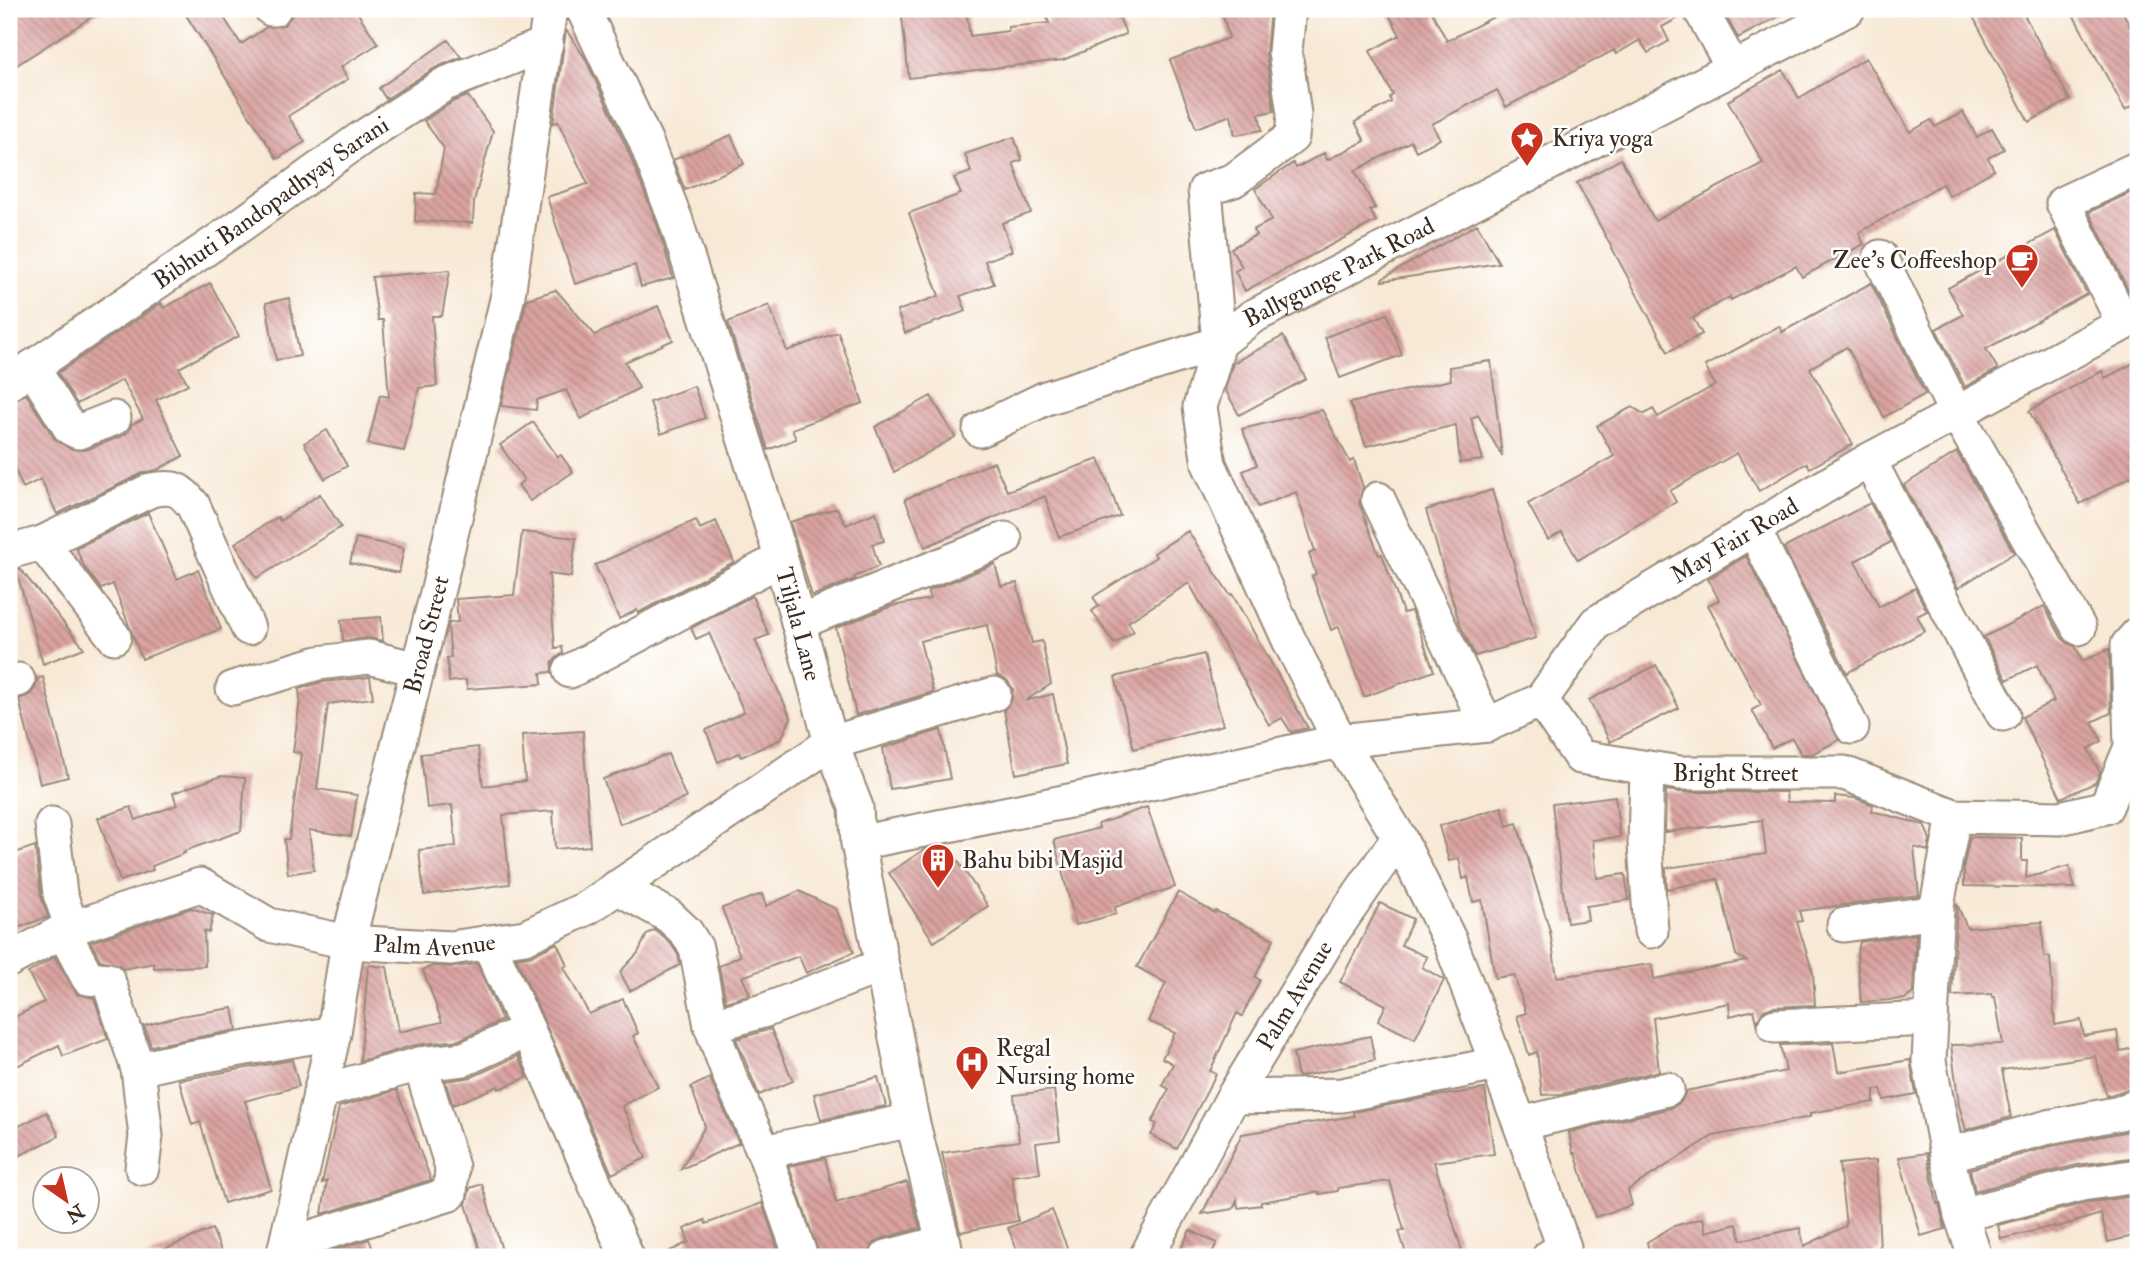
<svg xmlns="http://www.w3.org/2000/svg" width="2147" height="1266" font-family="'IM FELL Double Pica',serif">
  <style>
    .building { fill: url(#building-back-hatch) }
    .lines { fill: none; stroke-linecap: round; stroke-linejoin: round }
    .minor-casing { stroke: #9a8a7a; stroke-width: 37 }
    .minor { stroke: #fff; stroke-width: 33 }
    .labels { text-anchor: middle; dominant-baseline: central; stroke-width: 5; stroke-linejoin: round; paint-order: stroke }
    .poi-label { font-size: 24px; fill: #3b2a1e; stroke: #fff; text-anchor: start }
    .street-label { font-size: 24px; fill: #3b2a1e; stroke: #fff }
  </style>
  <defs>
    <pattern id="building-back-hatch" width="6" height="6" patternUnits="userSpaceOnUse" patternTransform="scale(1.75)"><rect width="6" height="6" fill="#daa3a1"/><path d="M-1 5l2 2M0 0l6 6M5-1l2 2" fill="none" stroke="#b28583"/></pattern>
  </defs>
  <rect width="100%" height="100%" fill="#fff"/>
  <filter id="ink" filterUnits="userSpaceOnUse"><feTurbulence type="fractalNoise" baseFrequency=".0143" numOctaves="2"/><feDisplacementMap in="SourceGraphic" scale="14" xChannelSelector="R" yChannelSelector="G"/><feConvolveMatrix kernelMatrix="1 2 1 2 8 2 1 2 1" color-interpolation-filters="sRGB"/></filter>
  <filter id="wash" filterUnits="userSpaceOnUse"><feTurbulence type="fractalNoise" baseFrequency=".00686" numOctaves="4" result="noise"/><feDisplacementMap in="SourceGraphic" scale="28" xChannelSelector="R" yChannelSelector="G"/><feGaussianBlur stdDeviation="1.57" result="paint"/><feColorMatrix in="noise" values="0 0 0 0 0 0 0 0 0 0 0 0 0 0 0 0 0 1.4 0 .05"/><feComposite in="paint" operator="in"/></filter>
  <g filter="url(#wash)">
    <rect width="100%" height="100%" fill="#f8e9d6"/>
    <g id="blocks">
      <!-- building -->
      <path class="building" d="M9,9H104L9,70Z
        M297,9H355L378,44L341,67L348,79L288,116L305,142L277,159L186,15L219,10L241,44L267,27L284,25Z
        M901,9H966L970,36L1008,31V27L1049,23L1044,9H1116L1126,34L1063,60L909,78Z
        M1221,9H1270L1266,54L1274,111L1259,114L1262,130L1235,135L1231,115L1196,128L1170,60L1229,38Z
        M1386,9H1430L1447,41L1509,9H1681L1682,16L1662,27L1669,41L1648,53L1640,40L1616,54L1614,50L1506,107L1497,90L1432,124L1440,139L1416,151L1411,141L1355,171L1375,208L1370,210L1376,221L1245,291L1235,271L1242,267L1231,248L1256,235L1253,230L1272,220L1255,189L1293,163L1296,168L1324,153L1327,160L1365,141L1355,122L1391,102L1390,97L1393,95L1370,51L1400,35Z
        M1722,9H1793L1738,38Z
        M1969,9H2021L2070,100L2029,122Z
        M2070,9H2121L2138,41V103L2125,110Z
        M566,30L585,58L627,148L658,227L673,278L641,287L635,265L575,284L547,197L588,184L558,122L553,123Z
        M448,40L461,57L435,68L386,99L379,88Z
        M1866,58L1910,132L1931,120L1935,127L1963,112L1977,137L1992,128L2004,149L1988,158L1994,170L1949,196L1942,184L1859,233L1864,244L1802,277L1796,266L1731,300L1730,297L1693,318L1702,334L1668,352L1577,183L1621,159L1655,221L1763,163L1728,101L1783,70L1799,98Z
        M468,96L493,131L474,201L473,223L415,221L416,193L436,194L444,148L424,121L454,101Z
        M731,135L744,164L685,190L673,160Z
        M1014,137L1022,160L1013,163L1031,213L1002,223L1012,251L985,261L994,284L960,296L966,311L905,333L897,311L939,296L909,213L961,194L954,178L971,172L965,154Z
        M2138,189V297L2132,298L2089,212Z
        M1477,224L1499,263L1382,281V279Z
        M2055,230L2087,294L1986,349L1998,369L1965,387L1936,329L1963,315L1948,288Z
        M450,270L442,316H432L437,386L419,388L404,451L368,444L380,395L389,397L383,320H378L372,277Z
        M210,283L239,336L179,368L188,384L156,400L183,456L157,470L143,473L57,514L41,479L23,488L9,457V402L26,394L54,438L70,449L85,450L122,436L129,431L132,424L143,419L122,380L77,404L58,373L161,303L164,308Z
        M1871,283L1925,394L1884,417L1847,347L1810,368L1853,444L1810,468L1807,463L1759,491L1737,453L1670,491L1676,502L1578,560L1562,532L1548,540L1528,504L1614,456L1597,426L1632,407L1644,414L1653,409L1658,417L1715,385L1705,366L1779,326L1782,332Z
        M556,290L595,335L658,306L673,340L625,362L639,388L581,419L566,390L537,400L536,410L501,406L527,299Z
        M289,298L300,356L276,360L266,303Z
        M769,305L787,351L838,332L863,403L792,429L796,439L768,450L728,322Z
        M1387,314L1402,355L1340,378L1325,337Z
        M1283,336L1306,379L1239,415L1225,389L1233,363Z
        M1491,361L1502,456L1478,415L1471,418L1483,460L1460,463L1456,425L1366,446L1350,403L1451,380L1449,367Z
        M2138,361V473L2080,504L2029,411L2102,371L2105,378Z
        M694,386L705,418L661,434L650,402Z
        M931,396L955,437L894,472L875,427Z
        M1322,410L1350,462L1354,460L1363,487L1359,503L1379,555L1382,554L1403,613L1411,611L1418,627L1434,671L1364,697L1339,627L1331,630L1312,576L1316,574L1309,554L1315,551L1296,492L1258,507L1243,471L1257,465L1242,429Z
        M533,422L558,457L561,455L573,472L530,501L518,485L524,480L500,445Z
        M327,430L347,466L325,479L304,443Z
        M1957,452L2014,553L1958,588L1904,485Z
        M1099,459L1120,516L1059,537L1045,496L925,547L905,499L994,462L1007,491Z
        M1492,490L1536,638L1475,656L1459,622L1426,510Z
        M320,494L341,527L257,578L235,543L278,517L280,521Z
        M1870,503L1891,542L1855,561L1879,607L1915,588L1927,611L1917,616L1925,631L1847,673L1784,548Z
        M837,508L846,525L876,512L884,541L872,544L879,566L854,577L855,579L812,596L790,522Z
        M148,513L177,579L198,570L221,629L142,659L113,584L101,589L84,566L76,548Z
        M696,520L700,529L716,521L734,562L638,613L637,610L619,619L595,565Z
        M1188,531L1230,595L1232,594L1308,728L1291,732L1282,718L1269,725L1189,583L1128,622L1134,631L1114,644L1092,611L1099,606L1093,597L1156,557L1154,553Z
        M522,532L576,538L571,577L549,574L555,648L562,647L563,653L553,661L551,672L541,673L542,684L467,689L466,680L449,682L447,658L451,657L448,627L449,623L458,622L456,599L514,595Z
        M356,538L404,548L399,573L350,563Z
        M1746,556L1839,740L1812,754H1801L1792,738L1772,748L1752,710L1761,705L1708,605L1719,600L1708,579Z
        M995,564L1001,586L1017,583L1032,643L1042,641L1051,684L1025,701L1053,694L1067,764L1016,774L1004,710L1012,699L1013,689L1007,680L997,675L987,625L920,641L933,692L856,715L836,628L892,606L930,599L928,591Z
        M20,569L84,648L43,664L16,570Z
        M752,596L769,635L755,640L791,718L781,739L741,757L739,753L718,762L706,730L744,712L709,633L696,639L691,628Z
        M2044,606L2062,638L2069,644L2075,646L2083,661L2109,649L2111,713L2092,722L2102,741L2088,749L2100,773L2095,783L2061,798L2022,717L2054,701L2037,665L2007,680L1984,637Z
        M381,617L383,641L367,638L343,641L341,620Z
        M1204,654L1223,725L1134,749L1115,677Z
        M1656,665L1679,708L1610,742L1589,700Z
        M43,677L68,777L40,784L19,699L31,694L36,686L37,679Z
        M370,677L373,698L328,704L317,789L357,795L351,836L309,830L314,870L288,874L284,839H289L301,753L293,752L300,700L299,689L322,682Z
        M941,730L950,779L890,789L883,748Z
        M583,731L590,846L555,849L553,811L503,815L510,884L424,895L419,850L456,846L452,805L427,808L421,754L478,747L483,786L525,781L522,735Z
        M668,754L686,798L620,824L603,779Z
        M221,776L245,778L241,831L184,851L185,853L152,866L153,870L120,881L98,818L131,807L136,820L177,805L173,793Z
        M1666,790L1680,792H1786L1787,802L1835,803V796L1855,798L1873,805L1872,811L1924,825L1930,839L1928,851L1914,847L1919,895L1799,911L1802,921L1797,922L1813,973L1815,1005L1773,1007L1764,1010L1757,1022L1754,1010L1730,1016L1729,1003L1653,1018L1659,1071L1562,1094L1542,1095L1537,1052L1529,1055L1517,1016L1526,1013L1514,975L1495,978L1482,900L1473,902L1468,877L1463,879L1459,858L1449,861L1439,826L1502,807L1507,826L1517,823L1550,931L1557,977L1652,964L1654,979L1746,961L1736,955L1718,879L1667,889L1666,868L1766,854L1762,820L1665,832Z
        M1615,796L1620,837L1593,840L1597,878L1625,874L1629,900L1586,906L1588,920L1567,923L1552,804Z
        M1147,807L1175,887L1115,907L1116,914L1076,925L1054,840L1099,828L1098,824Z
        M1970,837L2022,838V861H2027L2026,878L2069,866L2075,888L1964,886V864Z
        M947,845L988,906L934,942L889,873L925,849Z
        M35,846L41,896L48,917L9,931V855Z
        M799,891L836,909L854,952L806,973L799,956L742,977L750,994L726,1002L719,966L740,956L722,908L762,894L766,906Z
        M1178,892L1215,913L1216,911L1274,939L1255,977L1260,980L1242,1016L1237,1013L1210,1071L1216,1074L1177,1149L1151,1135L1157,1124L1152,1122L1169,1089L1162,1085L1173,1064L1162,1058L1175,1033L1148,1021L1166,983L1137,967Z
        M1380,903L1413,919L1401,945L1427,957L1422,967L1444,980L1415,1039L1378,1021L1386,1005L1340,982Z
        M1957,904L1967,928L2042,922L2044,957H2050L2055,1025L2081,1020L2084,1036L2117,1031L2120,1052L2138,1046V1086L2107,1096L2095,1056L2002,1070L2011,1117L1966,1130L1959,1105L1951,1045L2003,1044L1995,997H1992V994L1952,996Z
        M191,908L213,915L209,933L204,931L205,966L154,968V963L123,969L119,965L100,960L91,942Z
        M655,930L671,944L678,955L680,965L630,991L620,972L638,953L647,934Z
        M1916,934L1913,993L1905,999L1861,1002L1857,954L1860,942Z
        M557,943L567,965L564,967L589,1014L623,999L638,1033L633,1036L658,1087L622,1106L646,1158L612,1174L516,958L533,955Z
        M55,957L77,994L94,998L108,1039L63,1056L59,1045L9,1070V1020L44,1002L28,973Z
        M477,964L502,1020L459,1040L415,1045L360,1061L368,965L387,967L399,1032L442,1022L423,970L433,966L454,967Z
        M233,1008L237,1030L151,1046L144,1026L180,1016Z
        M771,1029L793,1081L759,1095L736,1039Z
        M1370,1036L1375,1060L1298,1077L1293,1053Z
        M1833,1043L1838,1072L1910,1060L1916,1094L1884,1100L1881,1089L1874,1090V1102L1810,1113V1117L1713,1136L1628,1190L1632,1205L1595,1217L1575,1153H1573L1569,1132L1671,1108L1681,1102L1686,1091L1786,1071L1780,1045Z
        M518,1056L528,1077L499,1089L498,1086L453,1105L445,1081L472,1077Z
        M292,1060L299,1086L245,1101L271,1189L224,1203L200,1122L192,1125L179,1080Z
        M878,1077L886,1106L821,1120L814,1094Z
        M710,1078L739,1143L681,1169L705,1126L691,1087Z
        M1485,1089L1494,1154L1434,1162L1464,1257H1407L1399,1231L1404,1230L1390,1181L1338,1188V1191L1319,1194V1192L1261,1202V1205L1238,1208L1237,1200L1233,1209L1202,1214L1242,1134L1354,1116L1353,1112L1430,1097Z
        M397,1090L431,1180L322,1214L327,1181L322,1183L339,1107Z
        M1054,1090L1060,1140L1036,1143L1040,1173L1012,1176L1018,1221L960,1232L942,1153L1019,1141L1014,1095Z
        M47,1112L59,1136L9,1161V1131Z
        M2138,1126V1157L2077,1165L1975,1191L1970,1169L2052,1146L2124,1132Z
        M1927,1153L1937,1204L1939,1203L1945,1229L1921,1236L1899,1157Z
        M825,1158L836,1203L907,1182L920,1228L881,1239L873,1244L868,1257H820L789,1166Z
        M1876,1160L1880,1251L1859,1257H1650L1647,1242L1674,1226L1703,1218L1706,1232L1737,1224L1741,1240L1800,1228L1804,1246L1846,1226L1839,1164Z
        M482,1184L504,1257H482L466,1204L470,1188Z
        M2138,1195V1235L2108,1242L2101,1214L2054,1228V1226L2001,1239L1998,1225L2086,1203Z
        M762,1203L778,1249L757,1257H658L689,1242L684,1229L705,1220L706,1224Z
        M1052,1210L1071,1257H1020L1008,1228Z
        M212,1229L224,1257H146Z
        M1190,1230L1217,1243L1210,1257H1177Z
        M369,1239L376,1257H315L316,1256Z"/>
    </g>
  </g>
  <g filter="url(#ink)">
    <use href="#blocks" fill-opacity="0" stroke="#9a8a7a" stroke-width="2"/>
    <g class="lines">
      <defs>
        <g id="minor">
          <path d="M271,9H274"/>
          <path id="s1" d="M583,9L645,140L676,221L775,537L831,743L856,807L858,843L912,1120L947,1257"/>
          <path d="M1700,9L1733,68"/>
          <path d="M1880,257L1950,401L2079,628"/>
          <path d="M2124,324L2063,203L2138,168"/>
          <path d="M32,367L70,428L78,432L114,418"/>
          <path id="s2" d="M9,383L238,227L360,139L445,84L546,44"/>
          <path d="M980,430L1046,398L1219,343L1205,190L1234,180L1292,137L1294,114L1285,52L1289,9"/>
          <path d="M1869,460L2003,714"/>
          <path d="M1378,499L1487,725"/>
          <path d="M1753,528L1852,727"/>
          <path d="M42,543L151,490C174,486 179,488 193,505L248,628"/>
          <path d="M9,552L42,543L114,637"/>
          <path d="M798,623L1005,539"/>
          <path d="M570,671L781,559"/>
          <path d="M9,682L18,680"/>
          <path d="M233,688L318,663L369,657L417,669"/>
          <path id="s3" d="M1541,700L1580,757L1680,773H1844L1954,816L2060,818L2106,807L2131,747L2128,645L2138,634"/>
          <path d="M1647,768L1645,844L1651,931"/>
          <path d="M1954,816L1937,905L1929,1061L1947,1155L1961,1215L1975,1257"/>
          <path d="M52,824L60,894L72,928"/>
          <path d="M1399,837L1450,941L1520,1124L1564,1247L1549,1257"/>
          <path id="s4" d="M858,843L1084,798L1340,741L1487,725L1541,700L1596,623L1869,460L2138,316"/>
          <path d="M617,887L669,916L686,932L696,948L711,1026L730,1077L764,1152L801,1257"/>
          <path d="M1844,925L1937,912"/>
          <path d="M63,931L88,978L108,980L138,1069"/>
          <path d="M488,942L528,1030L627,1257"/>
          <path id="s5" d="M9,960L63,931L200,885L269,925L348,942L451,948L525,937L587,908L831,743L994,694"/>
          <path d="M711,1026L766,1010L881,966"/>
          <path d="M1775,1026L1931,1019"/>
          <path d="M320,1092L420,1064L464,1059L528,1030"/>
          <path d="M1233,1097L1342,1095L1497,1064"/>
          <path d="M1520,1124L1667,1089"/>
          <path d="M764,1152L912,1120"/>
          <path d="M1947,1155L2048,1127L2120,1113L2138,1105"/>
          <path d="M142,1168L146,1136L138,1069L183,1059L334,1033"/>
          <path d="M1961,1215L2082,1184L2138,1176"/>
          <path d="M286,1245L450,1194L452,1167L420,1064"/>
          <path id="s6" d="M283,1257L334,1033L348,942L439,585L508,295L550,9"/>
          <path d="M887,1257L944,1242"/>
          <path id="s7" d="M1146,1257L1233,1097L1333,932L1399,837L1340,741L1289,640L1209,464L1200,407L1219,343L1252,317L1848,9"/>
        </g>
      </defs>
      <!-- minor casing -->
      <use href="#minor" class="minor-casing"/>
      <!-- minor -->
      <use href="#minor" class="minor"/>
    </g>
  </g>
  <!-- icons -->
  <defs>
    <symbol id="sight-pin" viewBox="-11 -11 22 30"><path d="M0 17L-7.5 6A9.5 9.5 0 1 1 7.5 6Z" fill="#c8321e" stroke="#fff"/><path d="M0-6L1.8-2.2L6-1.7L2.9 1.2L3.7 5.4L0 3.3L-3.7 5.4L-2.9 1.2L-6-1.7L-1.8-2.2Z" fill="#fff"/></symbol>
    <symbol id="cafe-pin" viewBox="-11 -11 22 30"><path d="M0 17L-7.5 6A9.5 9.5 0 1 1 7.5 6Z" fill="#c8321e" stroke="#fff"/><path d="M-5.5-4.5H6V0H3Q3 3.5 0 3.5H-2.5Q-5.5 3.5-5.5 0ZM3-3.2v2h1.7v-2ZM-6 4.5H4V6H-6Z" fill="#fff"/></symbol>
    <symbol id="building-pin" viewBox="-11 -11 22 30"><path d="M0 17L-7.5 6A9.5 9.5 0 1 1 7.5 6Z" fill="#c8321e" stroke="#fff"/><path d="M-4-6H4V6H1V3H-1V6H-4ZM-2.5-4.3h1.7v1.8h-1.7ZM.8-4.3h1.7v1.8H.8ZM-2.5-1h1.7V.8h-1.7ZM.8-1h1.7V.8H.8Z" fill="#fff"/></symbol>
    <symbol id="hospital-pin" viewBox="-11 -11 22 30"><path d="M0 17L-7.5 6A9.5 9.5 0 1 1 7.5 6Z" fill="#c8321e" stroke="#fff"/><path d="M-5-5h3v3.5h4V-5h3V5h-3V1.5h-4V5h-3Z" fill="#fff"/></symbol>
  </defs>
  <g fill-rule="evenodd">
    <use href="#sight-pin" x="1508" y="119" width="38" height="52"/>
    <use href="#cafe-pin" x="2003" y="241" width="38" height="52"/>
    <use href="#building-pin" x="919" y="841" width="38" height="52"/>
    <use href="#hospital-pin" x="953" y="1043" width="38" height="52"/>
  </g>
  <g class="labels">
    <!-- poi labels -->
    <g class="poi-label">
      <text x="1552" y="138">Kriya yoga</text>
      <text x="1997" y="260" text-anchor="end">Zee’s Coffeeshop</text>
      <text x="962" y="860">Bahu bibi Masjid</text>
      <text x="996" y="1048">Regal<tspan x="996" dy="28">Nursing home</tspan></text>
    </g>
    <!-- street labels -->
    <g class="street-label">
      <text stroke="none"><textPath href="#s2" startOffset="318">Bibhuti Bandopadhyay Sarani</textPath></text>
      <text stroke="none"><textPath href="#s7" startOffset="1174">Ballygunge Park Road</textPath></text>
      <text stroke="none"><textPath href="#s4" startOffset="956">May Fair Road</textPath></text>
      <text stroke="none"><textPath href="#s1" startOffset="653">Tiljala Lane</textPath></text>
      <text stroke="none"><textPath href="#s6" startOffset="639">Broad Street</textPath></text>
      <text stroke="none"><textPath href="#s3" startOffset="226">Bright Street</textPath></text>
      <text stroke="none"><textPath href="#s5" startOffset="453">Palm Avenue</textPath></text>
      <text stroke="none"><textPath href="#s7" startOffset="301">Palm Avenue</textPath></text>
    </g>
  </g>
  <!-- margin -->
  <rect width="2147" height="1266" fill="none" stroke="#fff" stroke-width="35"/>
  <!-- north arrow -->
  <g transform="translate(66 1200) rotate(146)"><circle r="33" fill="#ffffff" stroke="#b1aaa5" stroke-width="2"/>
  <path d="M0-5L12 26L0 18L-12 26Z" fill="#c8321e"/>
  <text y="-10" font-size="19" font-weight="bold" text-anchor="middle" fill="#3b2a1e">N</text>
  </g>
</svg>
